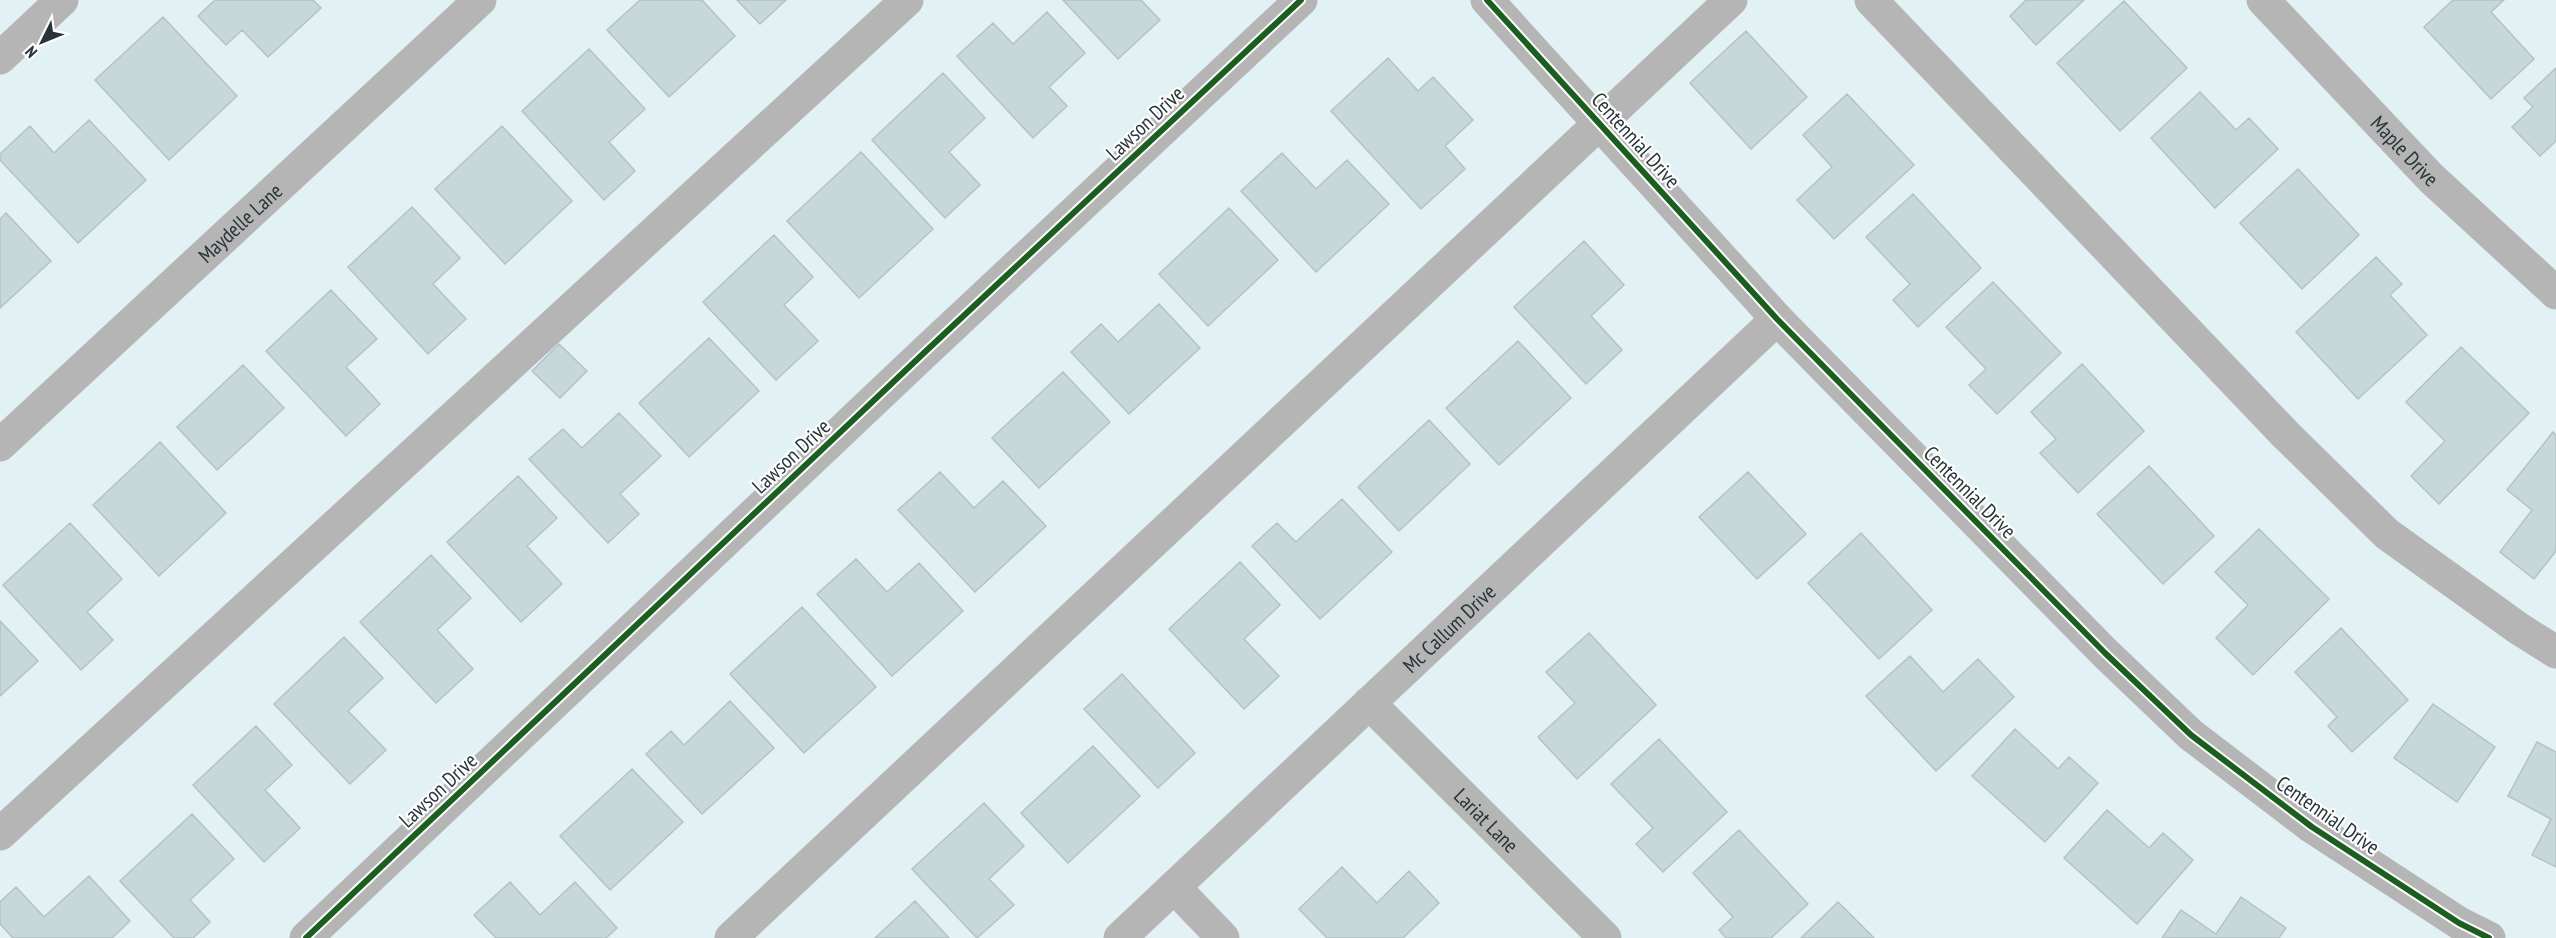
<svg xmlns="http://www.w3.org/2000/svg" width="2556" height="938" font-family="'PT Sans Narrow',sans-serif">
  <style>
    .building { fill: #c7d8db; stroke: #b4c2c5; stroke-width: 1.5 }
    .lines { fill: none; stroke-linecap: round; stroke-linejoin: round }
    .minor { stroke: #b6b5b5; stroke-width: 33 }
    .cycleway-casing { stroke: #fdfdfd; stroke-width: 10 }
    .cycleway { stroke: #1b5e20; stroke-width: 6 }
    .labels { text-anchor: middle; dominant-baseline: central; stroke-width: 4.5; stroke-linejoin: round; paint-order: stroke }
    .street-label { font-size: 21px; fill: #273538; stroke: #fdfdfd }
  </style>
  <rect width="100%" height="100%" fill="#e1f1f4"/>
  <!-- building -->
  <path class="building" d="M215,0H313L321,8L268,57L242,30L226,45L198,16Z
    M640,0H702L735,36L669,97L607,30Z
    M737,0H786L760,24Z
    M1063,0H1141L1160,20L1118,59Z
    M2026,0H2084L2036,45L2010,16Z
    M2453,0H2504L2491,12L2534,59L2491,99L2424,27Z
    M2124,1L2187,68L2120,131L2057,63Z
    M1047,12L1085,53L1049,87L1067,106L1033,138L957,56L993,23L1013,44Z
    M163,17L237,96L169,160L95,80Z
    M1746,31L1807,97L1751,149L1690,83Z
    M589,49L645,109L609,142L635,171L604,200L522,111Z
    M1388,58L1418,91L1433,77L1473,120L1445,146L1465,169L1421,209L1331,111Z
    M2556,68V141L2540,156L2512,127L2533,107L2524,98Z
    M943,73L985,118L949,152L980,185L945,218L872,140Z
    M2200,92L2236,130L2249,118L2278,149L2215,208L2151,138Z
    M1847,94L1914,165L1834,239L1797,200L1832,167L1803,135Z
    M89,120L146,180L78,243L0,160V154L30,126L54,153Z
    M502,126L572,201L505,264L435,189Z
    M861,152L933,229L859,298L787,221Z
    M1282,153L1316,189L1347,160L1389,204L1316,272L1241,191Z
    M2298,169L2359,235L2302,289L2240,223Z
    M1913,194L1981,268L1918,327L1893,300L1910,284L1866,237Z
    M412,207L460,258L433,284L466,319L428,354L348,267Z
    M1229,208L1278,260L1208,326L1159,274Z
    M6,213L51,261L0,308V219Z
    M774,235L813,277L784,305L818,341L776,380L703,302Z
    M1584,241L1624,285L1591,316L1622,350L1586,384L1514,307Z
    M2376,257L2402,284L2390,295L2427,335L2358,399L2296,332Z
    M1993,282L2061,353L1997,414L1969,385L1986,369L1946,327Z
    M331,290L377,339L346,367L380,404L346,436L266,351Z
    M1159,304L1200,348L1129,414L1071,352L1101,324L1118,342Z
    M709,338L759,391L689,457L639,403Z
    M1518,341L1571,398L1499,465L1446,408Z
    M559,344L587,371L560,398L532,371Z
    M2461,347L2529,413L2439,504L2411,476L2445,441L2406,402Z
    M2082,364L2144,431L2078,493L2040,453L2056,439L2031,412Z
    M243,365L284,408L217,470L177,427Z
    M1063,372L1110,422L1039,488L992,438Z
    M619,413L661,456L620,494L639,514L608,543L529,459L563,429L582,448Z
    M1429,420L1470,464L1399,531L1358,487Z
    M2553,432L2556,435V551L2534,579L2500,552L2532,510L2507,490Z
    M160,442L226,513L159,576L93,505Z
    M2149,466L2214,536L2163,584L2097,514Z
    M940,472L974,508L1003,481L1046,526L975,592L898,510Z
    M1748,472L1806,534L1757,579L1699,517Z
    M518,476L557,518L527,546L562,584L521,622L447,542Z
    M1342,499L1392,552L1320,619L1252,546L1277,523L1296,542Z
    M70,523L122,579L87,612L113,640L81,670L3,585Z
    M2259,529L2329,599L2253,675L2216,638L2248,605L2215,572Z
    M1861,533L1932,610L1879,659L1808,583Z
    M431,555L471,598L437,630L473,669L436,703L360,622Z
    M856,559L887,592L919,563L963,611L892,676L817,594Z
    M1240,562L1280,605L1244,639L1279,676L1244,709L1169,629Z
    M802,607L876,687L804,753L730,674Z
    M0,621L38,661L0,696Z
    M2341,628L2408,700L2352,752L2328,726L2337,717L2295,672Z
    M1589,633L1656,705L1577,779L1538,737L1575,703L1546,672Z
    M344,637L383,678L348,711L386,750L350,784L274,704Z
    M1910,656L1943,692L1978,659L2014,697L1936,771L1866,696Z
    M1122,674L1195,753L1158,788L1084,709Z
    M730,701L774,748L702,814L646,754L671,731L684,745Z
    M2433,704L2495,747L2457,802L2394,758Z
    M256,726L292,765L265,790L300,828L264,862L193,785Z
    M2015,729L2058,769L2069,757L2098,783L2045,842L1972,776Z
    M1659,739L1727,812L1663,872L1636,844L1653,828L1611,784Z
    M2537,742L2556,752V867L2532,855L2551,819L2508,796Z
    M1093,746L1140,796L1068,863L1021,813Z
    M632,769L683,822L610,890L560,836Z
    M984,803L1024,846L989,879L1014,905L977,938L912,869Z
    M2107,810L2149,848L2163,833L2193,860L2137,924L2064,858Z
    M192,814L234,859L190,900L210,922L193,938H174L120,881Z
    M1739,830L1808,904L1771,938H1726L1719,930L1733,917L1693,873Z
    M1342,867L1377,903L1409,871L1439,903L1403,938H1327L1299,909Z
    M89,876L130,921L112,938H13L0,924V902L16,887L44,917Z
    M510,882L540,915L575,882L617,928L606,938H496L474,915Z
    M2241,897L2286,928L2279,938H2162L2181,910L2216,934Z
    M915,901L949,938H875Z
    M1838,902L1874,938H1801Z"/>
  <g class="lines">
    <!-- minor -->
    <g class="minor">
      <path d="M1487,0L1777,319L2105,653L2191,735L2312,827L2459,923L2489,938"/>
      <path d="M1871,0L2286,435L2387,534L2518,628L2556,652"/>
      <path id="s1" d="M2263,0L2431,178L2556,293"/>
      <path d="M0,58L62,0"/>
      <path id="s2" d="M0,445L480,0"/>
      <path id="s3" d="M1369,703L1605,938"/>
      <path d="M0,834L907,0"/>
      <path d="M1174,887L1223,938"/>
      <path d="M306,938L926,351L1301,0"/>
      <path d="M731,938L1731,0"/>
      <path id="s4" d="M1120,938L1777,319"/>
    </g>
    <defs>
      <path id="cycleway" d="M1487,0L1777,319L2105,653L2191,735L2312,827L2459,923L2489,938
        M306,938L926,351L1301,0"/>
    </defs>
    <!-- cycleway casing -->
    <use href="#cycleway" class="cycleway-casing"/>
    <!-- cycleway -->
    <use href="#cycleway" class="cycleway"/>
  </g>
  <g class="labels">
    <!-- street labels -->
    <g class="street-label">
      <text transform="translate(1145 123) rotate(-43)">Lawson Drive</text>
      <text transform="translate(1636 140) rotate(48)">Centennial Drive</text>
      <text stroke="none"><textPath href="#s1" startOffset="207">Maple Drive</textPath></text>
      <text stroke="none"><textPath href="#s2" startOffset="327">Maydelle Lane</textPath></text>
      <text transform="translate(791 456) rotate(-43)">Lawson Drive</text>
      <text transform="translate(1970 492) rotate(45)">Centennial Drive</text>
      <text stroke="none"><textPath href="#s4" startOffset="452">Mc Callum Drive</textPath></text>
      <text transform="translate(438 790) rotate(-43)">Lawson Drive</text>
      <text transform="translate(2328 815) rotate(35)">Centennial Drive</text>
      <text stroke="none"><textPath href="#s3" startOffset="166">Lariat Lane</textPath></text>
    </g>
  </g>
  <!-- north arrow -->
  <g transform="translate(42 42) rotate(227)" stroke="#fdfdfd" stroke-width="4.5" paint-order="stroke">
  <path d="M0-4.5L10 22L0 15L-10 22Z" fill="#273538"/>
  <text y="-9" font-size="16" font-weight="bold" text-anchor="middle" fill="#273538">N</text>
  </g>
</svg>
